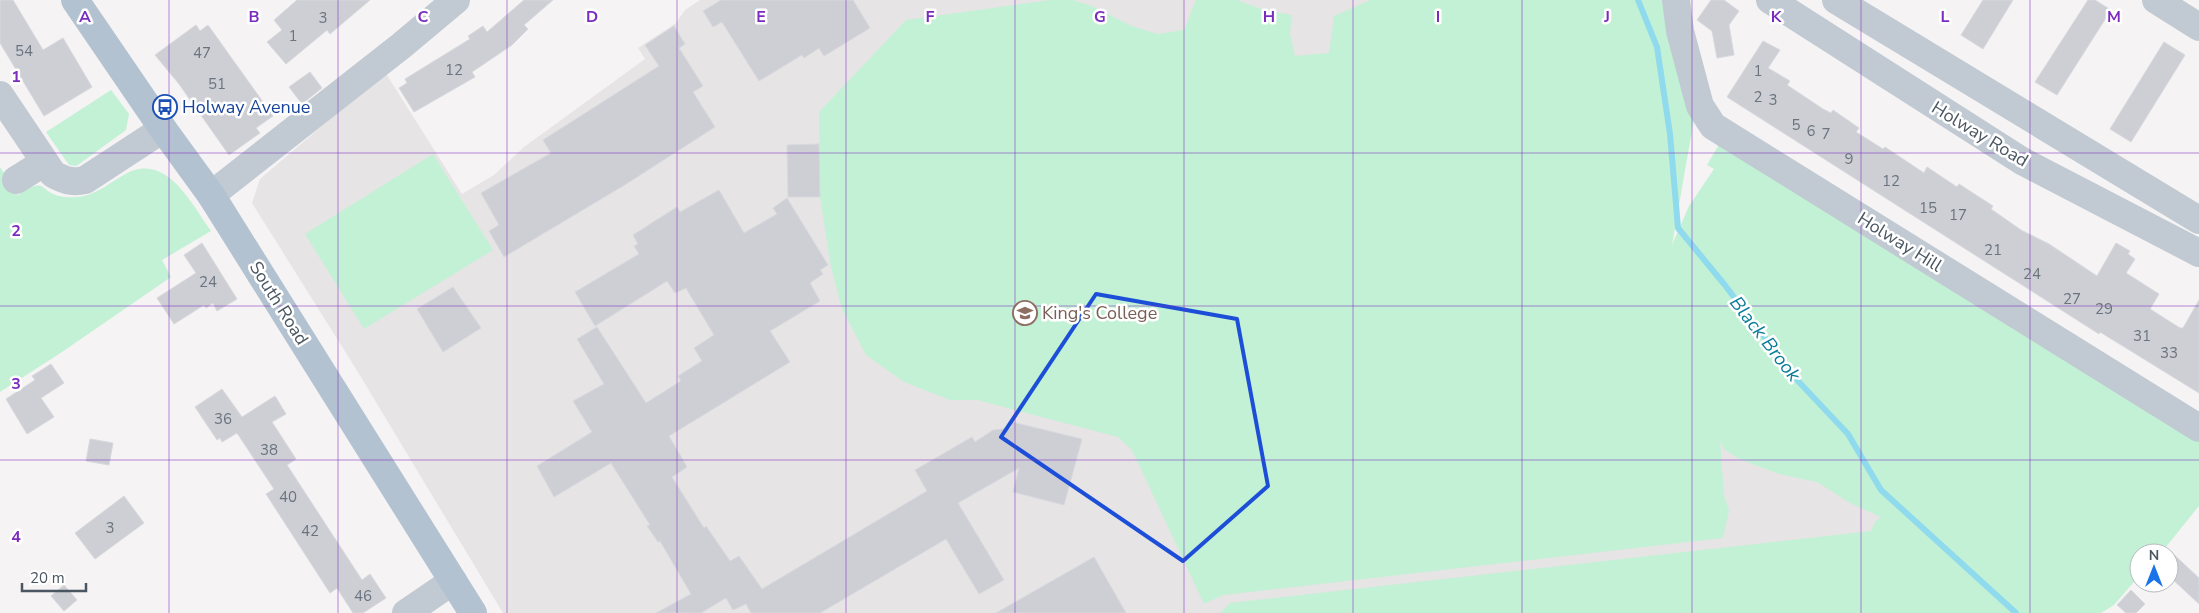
<svg xmlns="http://www.w3.org/2000/svg" width="2199" height="613" font-family="'Nunito Sans',sans-serif">
  <style>
    .education { fill: #e6e4e5 }
    .green { fill: #c3f1d5 }
    .lines { fill: none; stroke-linecap: round; stroke-linejoin: round }
    .stream { stroke: #90daee; stroke-width: 6 }
    .building { fill: #cdcfd5; stroke: #d7d9de }
    .minor { stroke: #c1cad2; stroke-width: 28 }
    .major { stroke: #b3c2d1; stroke-width: 28 }
    .marked { fill: none; stroke: #1d4ed8; stroke-width: 4; stroke-linejoin: round }
    .grid { fill: none; stroke: #7b2cbf; stroke-width: 1; stroke-opacity: 0.55 }
    .labels { text-anchor: middle; dominant-baseline: central; stroke-width: 5; stroke-linejoin: round; paint-order: stroke }
    .number-label { font-size: 15px; fill: #6b747e }
    .transit-label { font-size: 18px; fill: #164399; stroke: #fff; text-anchor: start }
    .street-label { font-size: 18px; fill: #4a5661; stroke: #fff }
    .education-label { font-size: 18px; fill: #785e54; stroke: #fff; text-anchor: start }
    .water-label { font-size: 19px; font-style: italic; fill: #0c7c9b; stroke: #fff }
    .grid-label { font-size: 16px; text-anchor: middle; font-weight: bold; fill: #7b2cbf; stroke: #fff; stroke-width: 5; stroke-linejoin: round; paint-order: stroke }
  </style>
  <rect width="100%" height="100%" fill="#f5f3f3"/>
  <!-- education -->
  <path class="education" d="M700,0H1644L1672,248L2041,613H503L356,369L252,203L260,179L385,72L462,194L494,175L524,147L645,59L638,48L676,23L685,10Z"/>
  <!-- green -->
  <path class="green" d="M1050,0H1073L1089,5L1132,26L1157,34L1184,30L1196,0H1237L1266,11L1292,15L1290,33L1295,56L1329,53L1334,16L1370,0H1667L1695,113L1672,245L1689,206L1714,169L1707,165L1721,141L2199,442V506L2161,553H2139V576L2114,605L2101,613H1220L1230,603L1871,531L1875,522L1881,517L1850,503L1817,482L1779,474L1739,459L1724,449L1720,440L1724,495L1729,511L1723,538L1223,595L1204,604L1132,450L1118,437L977,400H950L904,382L866,355L842,309L831,267L820,197L819,112L906,20Z
    M111,90L129,114L126,130L82,162L76,166L69,165L46,132Z
    M433,154L493,250L364,329L305,234Z
    M0,167L18,195C23,192 29,187 35,186C43,184 45,190 51,193C58,197 69,198 77,197C94,196 108,184 122,176C165,149 190,202 211,231L162,260L171,277L62,352L0,392Z"/>
  <g class="lines">
    <!-- stream -->
    <path class="stream" d="M1638,0L1657,47L1670,134L1678,228L1724,284L1798,381L1848,434L1881,490L2016,613"/>
  </g>
  <!-- building -->
  <path class="building" d="M0,0H13L43,50L63,38L92,87L44,116L0,43Z
    M297,0H370L330,34L327,30L286,64L267,42L282,30L274,20Z
    M524,0H553L524,25L528,29L512,45L472,72L475,77L414,112L399,88L407,83L405,79L470,39L468,36L483,26L487,32Z
    M721,0H853L870,28L824,56L819,48L804,58L802,55L759,81L722,22L713,27L703,11Z
    M1711,0H1724L1739,11L1729,25L1734,55L1717,58L1712,31L1697,20Z
    M1983,0H2013L1983,49L1961,35Z
    M2088,0H2095L2111,10L2057,95L2035,82Z
    M196,25L200,31L208,25L273,116L256,128L260,133L229,155L179,84L155,55Z
    M674,26L685,44L679,48L703,86L693,92L715,127L623,186L504,257L489,231L499,225L481,193L551,153L543,140L659,66L645,45Z
    M1763,41L1780,50L1768,68L1790,81L1787,85L1823,109L1831,113L1833,110L1859,128L1856,132L1883,149L1885,147L1924,173L1927,167L1957,187L1959,184L1993,206L1991,209L2021,230L2049,244L2097,276L2116,243L2130,251L2128,254L2135,259L2126,273L2159,294L2150,309L2180,328H2183L2199,300V393L2100,332L2099,334L1727,97Z
    M2164,42L2185,55L2131,142L2110,129Z
    M310,72L322,88L302,104L289,87Z
    M819,144L820,197H788L787,145Z
    M719,190L744,233L777,214L773,208L787,198L828,265L820,270L823,274L810,283L820,301L770,331L790,362L669,436L687,467L672,477L704,528L706,526L730,561L739,556L762,589L927,491L915,470L972,437L975,442L993,430L1011,428L1012,422L1082,439L1064,505L1013,492L1019,468L958,503L1004,580L979,594L946,539L820,613H751L746,604L733,610L726,598L701,613H656L691,594L660,541L658,542L647,526L650,525L611,463L554,497L537,466L592,432L573,401L604,384L577,339L597,327L646,403L681,381L678,376L702,361L694,348L714,335L686,288L675,293L667,281L595,326L575,292L639,254L634,246L638,244L633,235L677,207L680,212Z
    M202,243L237,299L217,311L213,303L206,308L204,305L174,324L157,298L196,273L184,255Z
    M453,287L481,328L443,352L417,309Z
    M51,364L64,383L41,398L54,417L27,434L6,399L35,380L32,376Z
    M222,389L242,417L275,396L286,414L272,422L296,459L287,465L362,580L370,574L386,598L363,613H353L337,588L330,593L266,494L274,489L237,433L222,442L220,438L217,440L195,407Z
    M90,439L113,443L109,465L86,461Z
    M124,496L144,523L95,559L75,533Z
    M2169,550L2199,578V604L2169,576Z
    M1094,557L1126,613H996Z
    M64,585L77,600L64,611L51,596Z
    M2131,590L2145,604L2136,613H2126L2117,605Z"/>
  <g class="lines">
    <!-- minor -->
    <path class="minor" d="M1676,0L1680,31L1700,106L1713,126L2199,428
      M1770,0L2022,161L2199,253
      M1836,0L2199,220
      M2156,0L2199,27
      M0,95L53,174C64,180 71,183 85,180L163,129
      M16,180L45,162
      M211,195L401,46L456,0
      M406,613L453,581"/>
    <!-- major -->
    <path class="major" d="M75,0L163,129L211,195L473,613"/>
  </g>
  <!-- marked area -->
  <path class="marked" d="M1096,294L1237,319L1268,486L1183,561L1001,437Z"/>
  <!-- grid -->
  <path class="grid" d="M169,0V613M338,0V613M507,0V613M677,0V613M846,0V613M1015,0V613M1184,0V613M1353,0V613M1522,0V613M1692,0V613M1861,0V613M2030,0V613M0,153H2199M0,306H2199M0,460H2199"/>
  <!-- icons -->
  <defs>
    <symbol id="bus-ring" viewBox="-11 -11 22 22"><circle r="9.5" fill="#fff" stroke="#1a4fb4" stroke-width="1.5"/><path d="M-5-6H5V4H4V6H2V4H-2V6H-4V4H-5ZM-3.5-4V0h7V-4ZM-3.5 1.2v1.5H-2V1.2ZM2 1.2v1.5H3.5V1.2Z" fill="#1a4fb4"/></symbol>
    <symbol id="school-ring" viewBox="-11 -11 22 22"><circle r="9.5" fill="#fff" stroke="#8d6e63" stroke-width="1.5"/><path d="M0-5L7-2L0 1L-7-2ZM-4 1L0 2.5L4 1V4Q0 6-4 4Z" fill="#8d6e63"/></symbol>
  </defs>
  <g fill-rule="evenodd">
    <use href="#bus-ring" x="151" y="93" width="28" height="28"/>
    <use href="#school-ring" x="1011" y="299" width="28" height="28"/>
  </g>
  <g class="labels">
    <!-- number labels -->
    <g class="number-label">
      <text x="323" y="18">3</text>
      <text x="293" y="36">1</text>
      <text x="24" y="51">54</text>
      <text x="202" y="53">47</text>
      <text x="454" y="70">12</text>
      <text x="1758" y="71">1</text>
      <text x="217" y="84">51</text>
      <text x="1758" y="97">2</text>
      <text x="1773" y="100">3</text>
      <text x="1796" y="125">5</text>
      <text x="1811" y="131">6</text>
      <text x="1826" y="134">7</text>
      <text x="1849" y="159">9</text>
      <text x="1891" y="181">12</text>
      <text x="1928" y="208">15</text>
      <text x="1958" y="215">17</text>
      <text x="1993" y="250">21</text>
      <text x="2032" y="274">24</text>
      <text x="208" y="282">24</text>
      <text x="2072" y="299">27</text>
      <text x="2104" y="309">29</text>
      <text x="2142" y="336">31</text>
      <text x="2169" y="353">33</text>
      <text x="223" y="419">36</text>
      <text x="269" y="450">38</text>
      <text x="288" y="497">40</text>
      <text x="110" y="528">3</text>
      <text x="310" y="531">42</text>
      <text x="363" y="596">46</text>
    </g>
    <!-- transit labels -->
    <g class="transit-label">
      <text x="182" y="107">Holway Avenue</text>
    </g>
    <!-- street labels -->
    <g class="street-label">
      <text transform="translate(1980 134) rotate(31)">Holway Road</text>
      <text transform="translate(1900 242) rotate(32)">Holway Hill</text>
      <text transform="translate(279 303) rotate(58)">South Road</text>
    </g>
    <!-- education labels -->
    <g class="education-label">
      <text x="1042" y="313">King's College</text>
    </g>
    <!-- water labels -->
    <g class="water-label">
      <text transform="translate(1765 339) rotate(52)">Black Brook</text>
    </g>
  </g>
  <g class="grid-label">
    <text x="85" y="22">A</text>
    <text x="254" y="22">B</text>
    <text x="423" y="22">C</text>
    <text x="592" y="22">D</text>
    <text x="761" y="22">E</text>
    <text x="930" y="22">F</text>
    <text x="1100" y="22">G</text>
    <text x="1269" y="22">H</text>
    <text x="1438" y="22">I</text>
    <text x="1607" y="22">J</text>
    <text x="1776" y="22">K</text>
    <text x="1945" y="22">L</text>
    <text x="2114" y="22">M</text>
    <text x="16" y="82">1</text>
    <text x="16" y="236">2</text>
    <text x="16" y="389">3</text>
    <text x="16" y="542">4</text>
  </g>
  <!-- north arrow -->
  <g transform="translate(2154 568)"><circle r="24" fill="#ffffff" stroke="#b7bbc0"/>
  <path d="M0-4L9 19L0 12L-9 19Z" fill="#1a73e8"/>
  <text y="-8" font-size="14" font-weight="bold" text-anchor="middle" fill="#4a5661">N</text>
  </g>
  <!-- scale -->
  <path d="M22 583v8h64v-8" fill="none" stroke="#4a5661" stroke-width="2.5"/>
  <text x="30" y="583" font-size="15" fill="#4a5661" stroke="#ffffff" stroke-width="4" paint-order="stroke">20 m</text>
</svg>
